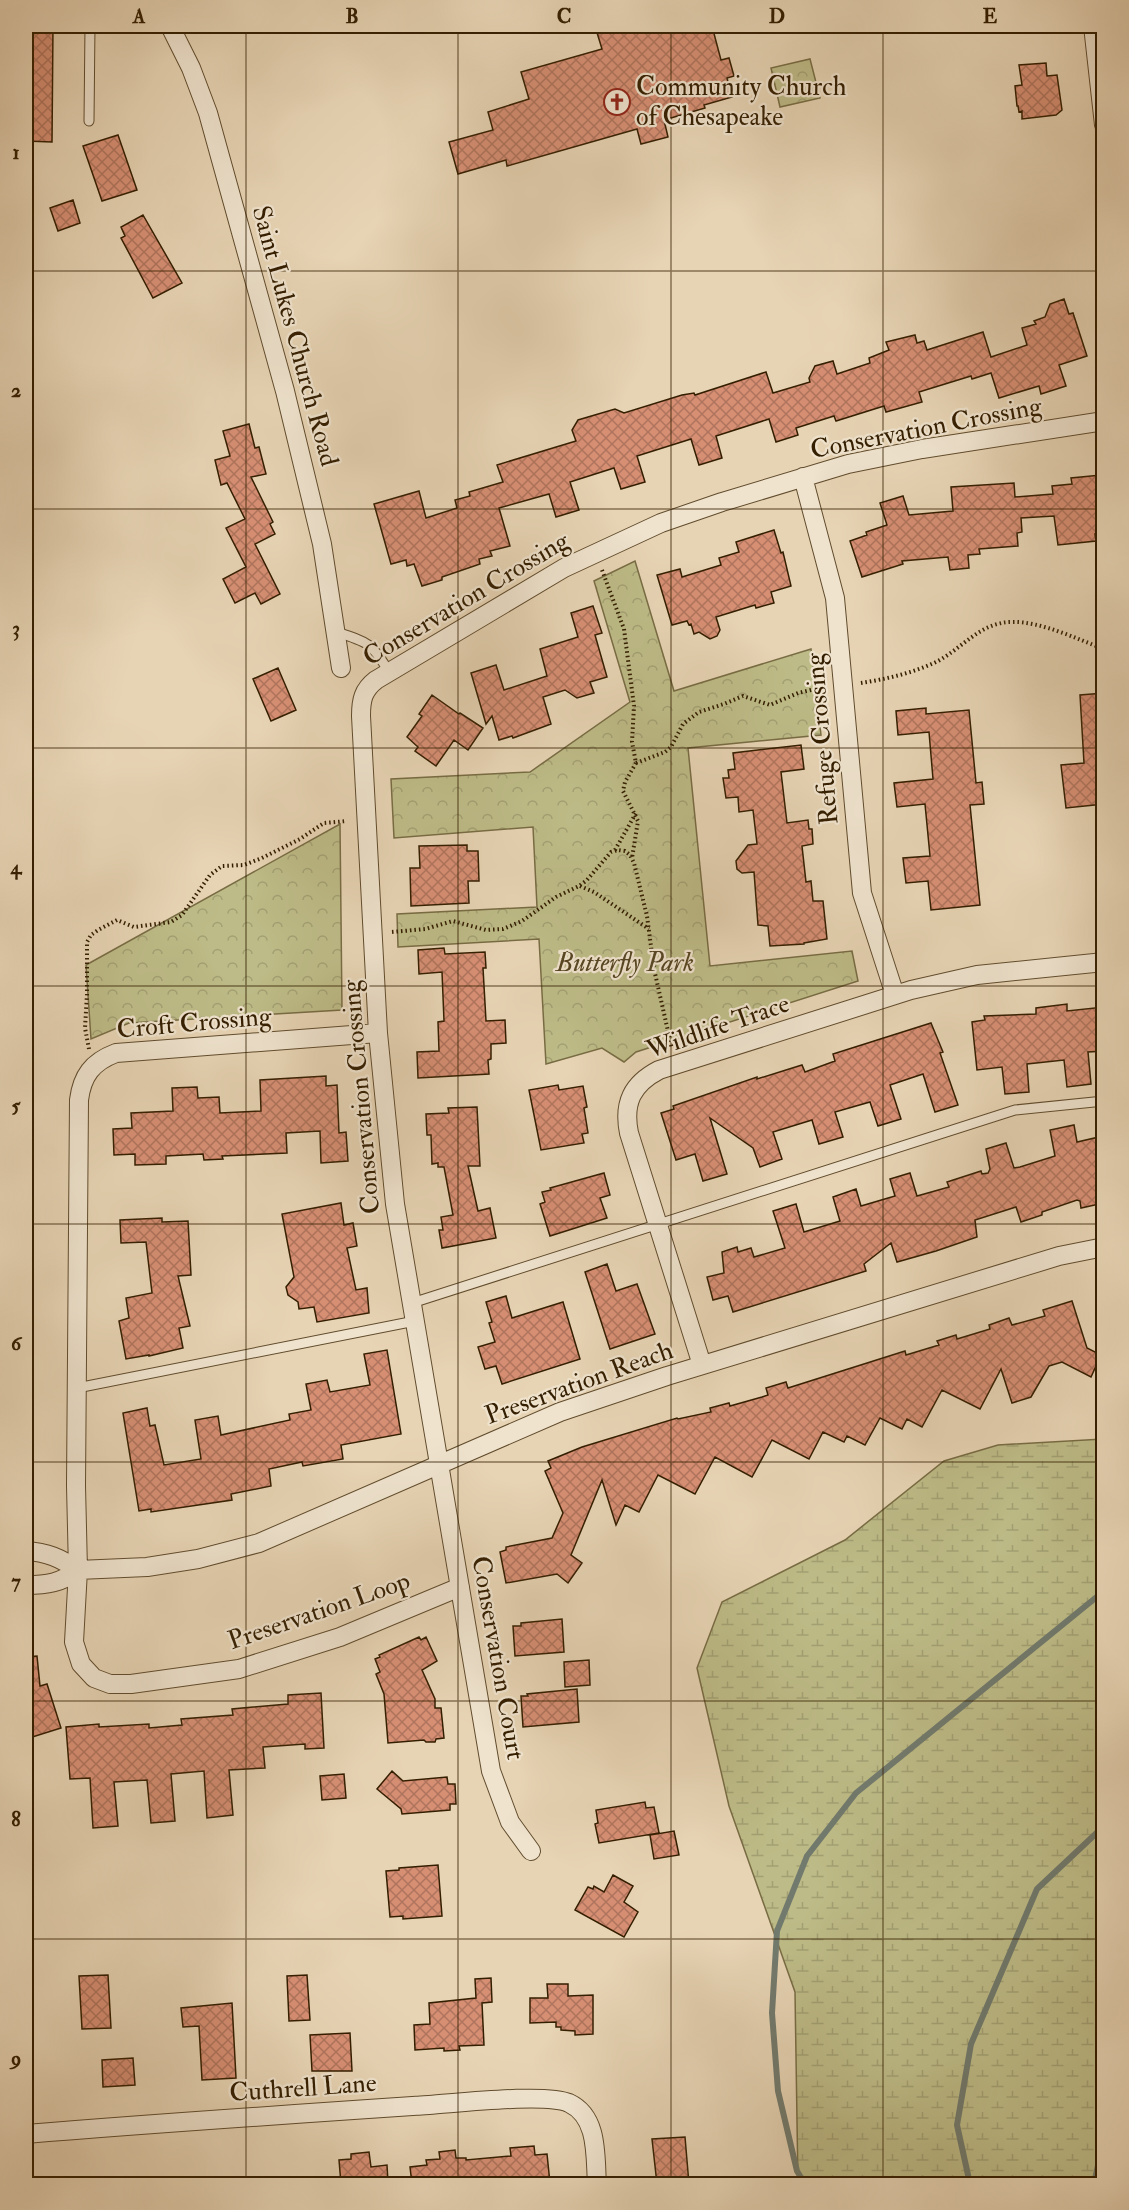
<svg xmlns="http://www.w3.org/2000/svg" width="1129" height="2210" font-family="'IM FELL Double Pica',serif">
  <style>
    .wetland { fill: url(#wetland-marsh); stroke: #786c44; stroke-width: 1.5 }
    .park { fill: url(#park-crowns); stroke: #786c44; stroke-width: 1.5 }
    .lines { fill: none; stroke-linecap: round; stroke-linejoin: round }
    .stream { stroke: #717a6d; stroke-width: 6 }
    .building { fill: url(#building-cross-hatch); stroke: #341e00; stroke-width: 1.5 }
    .service-casing { stroke: #614c2d; stroke-width: 11 }
    .minor-casing { stroke: #614c2d; stroke-width: 20 }
    .path { stroke: #341e00; stroke-width: 4; stroke-dasharray: 1.5 3; stroke-linecap: butt }
    .service { stroke: #efe3ce; stroke-width: 9 }
    .minor { stroke: #efe3ce; stroke-width: 18 }
    .grid { fill: none; stroke: #341e00; stroke-width: 1.5; stroke-opacity: 0.55 }
    .labels { text-anchor: middle; dominant-baseline: central; stroke-width: 4.5; stroke-linejoin: round; paint-order: stroke }
    .poi-label { font-size: 26px; fill: #341e00; stroke: #efe3ce; text-anchor: start }
    .street-label { font-size: 26px; fill: #341e00; stroke: #efe3ce }
    .park-label { font-size: 26px; font-style: italic; fill: #564522; stroke: #efe3ce }
    .neatline { fill: none; stroke: #341e00; stroke-width: 2 }
    .grid-label { font-size: 20px; text-anchor: middle; font-weight: bold; fill: #341e00 }
  </style>
  <defs>
    <pattern id="wetland-marsh" width="20" height="14" patternUnits="userSpaceOnUse" patternTransform="scale(1.5)"><rect width="20" height="14" fill="#bdbb87"/><path d="M1 5h8M5 5V1M11 12h8M15 12V8" fill="none" stroke="#a3a073"/></pattern>
    <pattern id="park-crowns" width="20" height="18" patternUnits="userSpaceOnUse" patternTransform="scale(1.5)"><rect width="20" height="18" fill="#bdbb87"/><path d="M2 6a3 3 0 1 1 6 0M12 15a3 3 0 1 1 6 0" fill="none" stroke="#a3a073"/></pattern>
    <pattern id="building-cross-hatch" width="8" height="8" patternUnits="userSpaceOnUse" patternTransform="scale(1.5)"><rect width="8" height="8" fill="#d78f74"/><path d="M0 0l8 8M0 8l8-8" fill="none" stroke="#af745d"/></pattern>
  </defs>
  <rect width="100%" height="100%" fill="#e7d4b4"/>
  <filter id="stains"><feTurbulence type="fractalNoise" baseFrequency=".00333" numOctaves="4"/><feColorMatrix values="0 0 0 0 .2 0 0 0 0 .09 0 0 0 0 .02 0 0 0 .5 -.17"/></filter>
  <radialGradient id="worn" r=".72"><stop offset=".6" stop-color="#630" stop-opacity="0"/><stop offset="1" stop-color="#630" stop-opacity=".3"/></radialGradient>
  <!-- wetland -->
  <path class="wetland" d="M1103,1439V2184H798L795,1992L729,1806L697,1668L722,1602L845,1540L944,1461L998,1445Z"/>
  <!-- park -->
  <path class="park" d="M810,59L820,98L780,107L771,68Z
    M635,561L674,691L811,649L821,735L688,748L710,966L852,951L858,981L636,1052L624,1062L602,1048L546,1064L539,939L398,947L397,914L537,907L533,827L394,838L391,779L530,772L630,702L594,581Z
    M340,824L342,1010L129,1023L91,1039L86,965Z"/>
  <g class="lines">
    <!-- stream -->
    <path class="stream" d="M805,2184L797,2171L778,2091L772,2013L777,1931L807,1856L856,1793L1104,1591
      M970,2184L957,2125L971,2044L1037,1889L1104,1826
      M1094,2184L1104,2138"/>
  </g>
  <!-- building -->
  <path class="building" d="M26,26H53L52,142L26,141Z
    M595,26H712L721,60L729,58L734,76L727,78L732,97L704,105L705,108L664,120L668,137L641,144L637,129L507,166L506,160L458,174L449,142L493,130L488,112L529,99L521,72L602,49Z
    M1046,63L1047,76L1057,75L1062,110L1056,115L1022,119V111L1019,112L1018,106H1017L1015,86L1022,85L1019,65Z
    M118,135L137,190L102,201L83,146Z
    M73,200L80,223L58,231L50,208Z
    M143,215L182,283L153,298L121,238L125,236L121,227Z
    M1064,299L1069,314L1073,313L1087,356L1059,365L1066,386L1041,394L1039,386L999,398L991,373L972,379L971,376L919,392L922,402L886,412L884,406L836,421L834,416L796,428L798,435L776,442L769,419L716,436L722,458L699,465L691,439L637,456L645,482L621,489L614,468L570,482L579,510L556,517L549,494L499,508L510,546L490,551L492,556L479,559L480,564L442,577V580L422,586L414,564L407,566L406,560L391,564L374,504L419,491L426,518L457,508L455,500L470,496L469,492L503,482L497,465L576,441L572,430L578,420L615,409L624,413L682,395L694,393L695,395L766,372L773,393L810,382L809,378L815,366L833,361L837,374L870,363L869,358L889,350L886,342L915,335L917,343L924,341L927,350L983,332L991,357L1027,345L1022,328L1036,324L1034,321L1045,317L1050,304Z
    M249,424L255,448L259,447L266,474L251,477L273,522L270,524L275,534L255,544L280,594L261,604L255,593L235,603L223,579L246,567L226,528L245,519L227,483L221,485L215,460L230,456L223,431Z
    M1101,475L1104,489V533L1095,534L1096,541L1058,545L1054,516L1021,518L1022,532L1017,533L1018,546L979,549L980,554L968,555L969,568L950,570L948,557L902,561L903,564L862,577L850,541L867,535L866,532L887,525L880,503L903,496L909,515L953,511L951,487L1014,483L1015,497L1053,494L1052,486L1072,484L1071,478Z
    M774,530L781,553L783,552L791,586L771,592L774,603L756,608L755,605L716,617L720,630L717,636L710,639L699,632L694,634L691,624L689,625L687,621L672,625L657,575L680,569L682,577L721,565L719,558L739,552L736,542Z
    M593,606L602,633L595,635L607,677L590,682L594,693L577,698L565,690L543,697L551,724L513,738L512,736L499,740L492,716L486,724L471,673L496,665L504,690L547,676L540,649L578,637L571,613Z
    M278,668L296,710L271,721L253,679Z
    M1104,693V804L1066,808L1061,765L1084,763L1080,695Z
    M432,695L459,714L460,713L483,728L468,750L454,740L436,766L415,751L418,747L407,737L422,716L419,714Z
    M926,708V714L969,710L976,783L982,782L984,804L970,805L980,905L931,910L928,881L906,883L903,858L930,856L925,804L897,807L894,783L933,779L929,732L898,735L896,711Z
    M801,745L804,769L781,772L787,823L808,820L809,829H812L813,844L802,846L806,882L811,881L813,901H823L827,939L804,943V944L770,946L768,926L758,925L754,872L742,873L737,869L736,861L748,845L757,844L753,810L739,812L738,797L726,798L723,778H729L728,770L735,769L733,753Z
    M467,845V851H478L479,881H468L469,903L411,906L410,868H420L419,846Z
    M444,948L445,954L485,952L486,968H483L486,1021L505,1020L506,1043L491,1044V1059L488,1060L489,1074L418,1078L417,1052L439,1051L438,1022L444,1021L442,972L419,974L418,950Z
    M1067,1004V1011L1104,1007V1051L1088,1052L1091,1084L1067,1087L1064,1060L1027,1064L1029,1092L1005,1094L1002,1067L977,1070L972,1022L985,1020L984,1016L1036,1014V1008Z
    M931,1023L943,1052L940,1053L958,1105L935,1112L923,1074L890,1085L901,1119L878,1126L870,1102L835,1112L843,1137L819,1144L812,1120L773,1132L782,1159L760,1167L753,1148L710,1118L727,1174L703,1181L695,1154L676,1160L661,1113L674,1109L673,1106L757,1077V1079L802,1065L805,1072L835,1061L833,1054Z
    M326,1076V1086L337,1085L339,1133L346,1132L348,1161L321,1163L320,1131L286,1133L287,1153L222,1156L223,1159L204,1160L203,1154L166,1156V1164L135,1165V1154L114,1155L113,1129L132,1128L131,1113L173,1111L172,1088L197,1087L198,1098L219,1097L220,1113L261,1111L260,1080Z
    M558,1085L559,1090L583,1086L587,1107L584,1108L588,1133L582,1134L584,1143L541,1150L529,1090Z
    M477,1107L480,1166H468L478,1211L490,1208L496,1238L442,1248L439,1230H443L441,1217L453,1215L444,1167H438V1163L432,1164L431,1135H427L426,1114L449,1113L448,1108Z
    M1074,1125L1077,1142L1099,1137L1104,1162V1203L1081,1208L1080,1201L1077,1200L1042,1212V1215L1021,1222L1016,1207L975,1220L977,1237L936,1251L897,1262L891,1243L864,1264L866,1271L733,1312L728,1296L713,1300L707,1277L724,1273L722,1252L737,1247L738,1252L751,1248L754,1257L785,1248L773,1211L796,1204L804,1232L840,1221L833,1197L856,1189L861,1206L895,1196L890,1179L910,1173L917,1196L949,1187L947,1182L981,1171L982,1174L988,1173L990,1169L986,1149L1006,1143L1014,1168L1020,1167L1055,1156L1050,1130Z
    M604,1173L610,1195L600,1198L607,1218L550,1236L540,1204L545,1202L542,1192L551,1190L550,1188Z
    M341,1203L344,1225L353,1223L357,1246L347,1248L356,1290L367,1288L369,1313L317,1322L314,1307L299,1309L298,1302L288,1295L286,1287L294,1277L282,1214Z
    M162,1218V1222L188,1221L191,1275L178,1276L190,1326L179,1328L183,1348L149,1356V1355L126,1359L119,1321L129,1318L126,1298L152,1293L146,1242L121,1243L120,1220Z
    M607,1264L616,1291L637,1284L655,1334L610,1349L585,1272Z
    M506,1296L512,1318L563,1302L580,1359L502,1384L496,1366L485,1369L478,1347L495,1342L489,1323L492,1322L486,1302Z
    M1072,1301L1087,1348L1101,1355L1091,1377L1062,1362L1049,1366L1031,1397L1012,1403L1001,1369L980,1409L942,1390L922,1427L907,1419L902,1429L880,1418L865,1445L847,1436L844,1442L823,1432L809,1459L772,1440L752,1477L715,1457L695,1494L658,1475L639,1512L625,1505L616,1525L602,1480L571,1555L582,1563L568,1583L557,1574L506,1583L500,1552L506,1550V1547L552,1538L563,1513L545,1471L551,1468L548,1461L582,1447L677,1418L678,1419L711,1412L710,1408L729,1403L730,1406L762,1397L768,1395L766,1388L786,1382L788,1388L905,1351L906,1355L939,1345L937,1341L956,1335L957,1339L990,1329L989,1325L1009,1318L1012,1325L1045,1316L1043,1310Z
    M387,1350L401,1434L341,1445L343,1459L303,1466L302,1462L269,1469L271,1486L231,1494L232,1500L151,1512V1509L139,1511L123,1413L147,1408L150,1426L155,1425L164,1465L201,1459L195,1420L218,1416L221,1435L290,1420L289,1414L311,1410L306,1384L327,1380L330,1392L370,1385L364,1354Z
    M562,1619L564,1652L515,1656L513,1626H521V1623Z
    M419,1637L421,1640L426,1637L437,1661L422,1670L435,1699V1708H441L444,1738L436,1739L435,1742H426L424,1740L388,1743L384,1694L376,1674L380,1672L375,1659L380,1657L379,1655Z
    M37,1656L40,1686L47,1684L61,1728L26,1739V1657Z
    M589,1660L590,1685L565,1687L564,1662Z
    M577,1689L579,1722L523,1727L521,1696H528L527,1694Z
    M321,1693L324,1748L305,1749V1744L263,1747L265,1768L229,1770L233,1815L207,1818L204,1771L171,1774L175,1821L151,1823L147,1780L114,1782L118,1826L93,1828L90,1778L70,1779L66,1727L99,1724V1727L149,1724V1728L182,1725L181,1719L233,1715L232,1709L288,1704V1695Z
    M392,1771L403,1781L447,1777L448,1784H455L456,1804H450V1810L402,1814L401,1809L377,1789Z
    M344,1774L346,1798L322,1800L320,1776Z
    M645,1802L646,1808L654,1807L659,1833L599,1843L595,1824L598,1823L596,1810Z
    M674,1831L679,1855L654,1859L650,1835Z
    M438,1865L442,1916L403,1919V1916L390,1917L386,1871L399,1870V1868Z
    M613,1875L633,1886L624,1902L638,1912L624,1937L575,1910L588,1887L593,1889L594,1886L604,1892Z
    M108,1975L111,2028L82,2029L79,1976Z
    M307,1975L310,2020L289,2021L287,1976Z
    M491,1978L492,2002L482,2003L484,2045L459,2046L460,2050L444,2051V2048L415,2050L414,2025L430,2024L429,2003L476,1998L475,1979Z
    M547,1984H568V1996L593,1995V2034L575,2035V2031L561,2030V2027H556V2022L530,2023V1998H548Z
    M232,2003L236,2078L202,2080L199,2026L183,2027L181,2008Z
    M350,2033L352,2071H312L310,2035Z
    M133,2058L135,2085L103,2087L102,2060Z
    M685,2137L689,2184H657L652,2139Z
    M534,2146L535,2155L547,2154L550,2183L529,2184H412L410,2167L427,2165L426,2160L440,2159L439,2152L455,2150L456,2158H466V2160L511,2156L510,2148Z
    M369,2152L371,2167L387,2165L388,2182L372,2184H341L339,2160L351,2159V2154Z"/>
  <g class="lines">
    <defs>
      <path id="service" d="M89,121L90,26
        M336,632C368,642 372,643 389,672
        M412,1303L1015,1110L1104,1101
        M77,1388L415,1321"/>
      <path id="minor" d="M170,26L191,68L208,113L285,391L322,544L341,668
        M1093,26L1104,125
        M803,477L835,598L862,893L895,995
        M378,1033L116,1053C92,1062 82,1076 79,1100L76,1486L78,1570L74,1642L81,1664L94,1678L110,1684H131L239,1669L340,1637L460,1587
        M702,1365L629,1133C623,1103 632,1084 659,1070L911,990L977,975L1104,962
        M26,1551C47,1552 60,1558 78,1570C61,1583 47,1585 26,1585
        M78,1570L147,1567L198,1559L259,1543L560,1412L667,1376L1059,1256L1104,1247
        M531,1851L510,1822L491,1771L395,1204L378,1033L361,716C361,700 363,690 376,680L564,568L661,523L722,502L848,464L922,449L1104,421
        M26,2134C160,2123 295,2114 429,2105C459,2103 546,2093 569,2103C599,2117 595,2157 597,2184"/>
    </defs>
    <!-- service casing -->
    <use href="#service" class="service-casing"/>
    <!-- minor casing -->
    <use href="#minor" class="minor-casing"/>
    <!-- path -->
    <path class="path" d="M602,570L624,629L634,706L632,742L636,763L625,782L623,791L638,821L632,858
      M861,683C886,679 913,673 936,662C962,649 980,622 1012,622C1040,621 1077,639 1104,649
      M636,763L665,752L671,747L683,724L699,712L724,704L743,696L770,705L798,693L824,687
      M615,850L636,813
      M580,886L594,892L649,929
      M392,932L425,929L453,921L486,930L503,929L522,921L556,897L579,886L587,880L611,852L618,850L625,851L630,855L634,863L647,916L654,969L672,1049
      M89,1049L85,1028L87,994V942L91,935L98,930L117,920L134,927L171,922L182,915L210,875L222,866L244,865L262,858L300,839L324,823L347,821"/>
    <!-- service -->
    <use href="#service" class="service"/>
    <!-- minor -->
    <use href="#minor" class="minor"/>
  </g>
  <!-- grid -->
  <path class="grid" d="M246,26V2184M458,26V2184M671,26V2184M883,26V2184M26,271H1104M26,509H1104M26,748H1104M26,986H1104M26,1224H1104M26,1462H1104M26,1701H1104M26,1939H1104"/>
  <!-- icons -->
  <defs>
    <symbol id="church-ring" viewBox="-11 -11 22 22"><circle r="9.5" fill="#efe3ce" stroke="#8f2418" stroke-width="1.5"/><path d="M-1.2-6h2.4v3.5h3.3v2.4h-3.3V6h-2.4V-.1h-3.3v-2.4h3.3Z" fill="#8f2418"/></symbol>
  </defs>
  <g fill-rule="evenodd">
    <use href="#church-ring" x="602" y="87" width="30" height="30"/>
  </g>
  <g class="labels">
    <!-- poi labels -->
    <g class="poi-label">
      <text x="636" y="87">Community Church<tspan x="636" dy="30">of Chesapeake</tspan></text>
    </g>
    <!-- street labels -->
    <g class="street-label">
      <text transform="translate(295 336) rotate(75)">Saint Lukes Church Road</text>
      <text transform="translate(926 428) rotate(-11)">Conservation Crossing</text>
      <text transform="translate(466 599) rotate(-31)">Conservation Crossing</text>
      <text transform="translate(822 739) rotate(-95)">Refuge Crossing</text>
      <text transform="translate(194 1023) rotate(-5)">Croft Crossing</text>
      <text transform="translate(718 1027) rotate(-19)">Wildlife Trace</text>
      <text transform="translate(361 1097) rotate(-95)">Conservation Crossing</text>
      <text transform="translate(579 1383) rotate(-20)">Preservation Reach</text>
      <text transform="translate(319 1611) rotate(-19)">Preservation Loop</text>
      <text transform="translate(498 1658) rotate(80)">Conservation Court</text>
      <text transform="translate(303 2088) rotate(-4)">Cuthrell Lane</text>
    </g>
    <!-- park labels -->
    <g class="park-label">
      <text x="625" y="963">Butterfly Park</text>
    </g>
  </g>
  <!-- margin -->
  <rect width="1129" height="2210" fill="none" stroke="#e7d4b4" stroke-width="66"/>
  <rect x="33" y="33" width="1063" height="2144" class="neatline"/>
  <g class="grid-label">
    <text x="139" y="23">A</text>
    <text x="352" y="23">B</text>
    <text x="564" y="23">C</text>
    <text x="777" y="23">D</text>
    <text x="990" y="23">E</text>
    <text x="16" y="159">1</text>
    <text x="16" y="397">2</text>
    <text x="16" y="635">3</text>
    <text x="16" y="874">4</text>
    <text x="16" y="1112">5</text>
    <text x="16" y="1350">6</text>
    <text x="16" y="1588">7</text>
    <text x="16" y="1826">8</text>
    <text x="16" y="2065">9</text>
  </g>
  <rect width="100%" height="100%" filter="url(#stains)"/>
  <rect width="100%" height="100%" fill="url(#worn)"/>
</svg>
